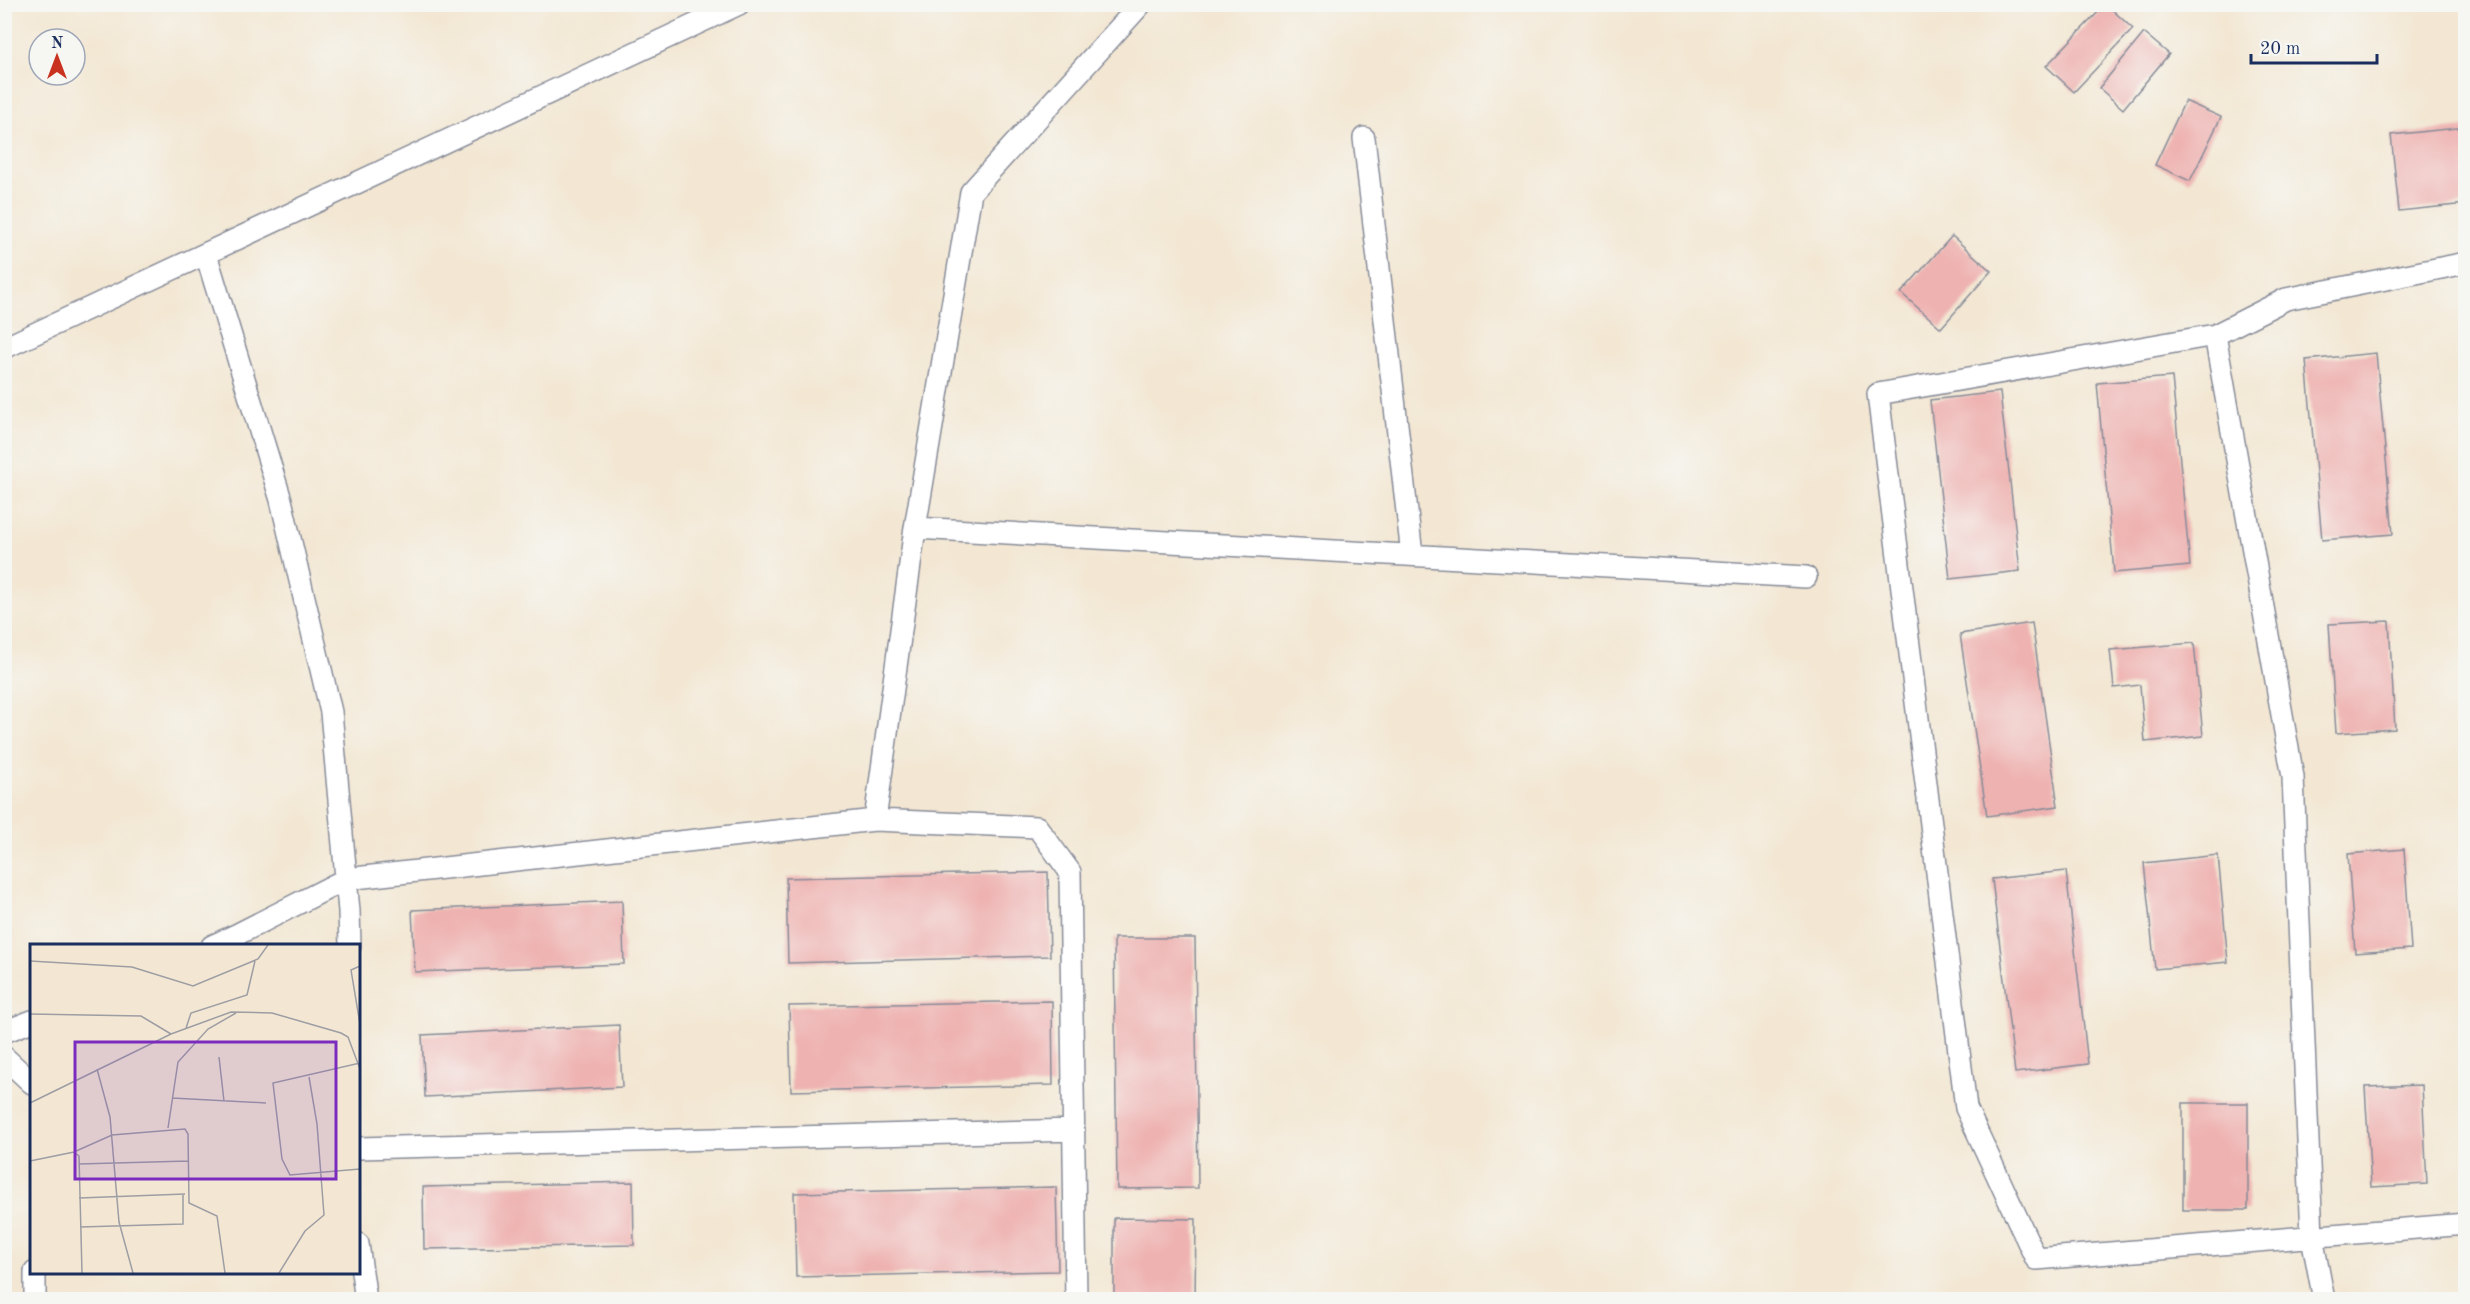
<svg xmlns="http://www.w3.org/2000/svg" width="2470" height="1304" font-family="'Old Standard TT',serif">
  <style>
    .building { fill: #eeb2b1 }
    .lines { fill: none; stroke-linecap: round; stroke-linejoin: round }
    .lane-casing { stroke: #878b98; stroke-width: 24 }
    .lane { stroke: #fff; stroke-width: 21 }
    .inset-road { fill: none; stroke: #9d9da4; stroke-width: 1.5 }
    .view { fill: #7b2cbf; fill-opacity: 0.15; stroke: #7b2cbf; stroke-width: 3 }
    .inset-edge { fill: none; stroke: #1b2f5e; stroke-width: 3 }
  </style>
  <rect width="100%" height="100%" fill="#f6f6f2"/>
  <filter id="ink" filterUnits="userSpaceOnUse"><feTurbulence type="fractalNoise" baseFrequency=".0167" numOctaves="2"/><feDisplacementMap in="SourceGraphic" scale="12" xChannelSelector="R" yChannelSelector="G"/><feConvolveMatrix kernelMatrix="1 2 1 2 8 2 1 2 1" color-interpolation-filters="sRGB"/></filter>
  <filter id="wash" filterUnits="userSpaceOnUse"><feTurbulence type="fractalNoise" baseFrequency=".008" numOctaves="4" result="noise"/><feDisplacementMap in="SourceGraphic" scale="24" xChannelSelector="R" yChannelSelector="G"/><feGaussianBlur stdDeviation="1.35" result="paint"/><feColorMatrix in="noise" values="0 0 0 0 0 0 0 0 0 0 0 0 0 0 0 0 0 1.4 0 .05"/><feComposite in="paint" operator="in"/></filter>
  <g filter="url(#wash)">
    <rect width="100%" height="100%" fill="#f3e7d3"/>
    <g id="blocks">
      <!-- building -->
      <path class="building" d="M2106,4L2133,29L2074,92L2046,66Z
        M2144,33L2169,54L2123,109L2099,88Z
        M2185,101L2221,117L2190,181L2155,165Z
        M2466,127V204L2399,211L2391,135Z
        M1952,236L1991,271L1941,328L1901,293Z
        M2376,353L2393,534L2322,540L2306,360Z
        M2172,377L2190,566L2114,573L2097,383Z
        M2000,392L2020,571L1950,579L1930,400Z
        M2389,621L2395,729L2336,733L2329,624Z
        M2032,623L2058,806L1987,816L1960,634Z
        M2194,643L2203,736L2145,742L2140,685L2114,688L2110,650Z
        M2404,849L2411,949L2355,953L2348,854Z
        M2218,855L2228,962L2155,969L2144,863Z
        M2066,871L2088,1064L2015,1073L1992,879Z
        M1048,872L1050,956L788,963L786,878Z
        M622,901L624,964L415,972L412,910Z
        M1114,938H1195L1198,1188L1117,1189Z
        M1052,1001L1053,1085L791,1091L789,1006Z
        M619,1025L622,1087L425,1097L422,1035Z
        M2422,1085L2427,1184L2371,1187L2365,1087Z
        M2183,1103H2248V1210H2183Z
        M633,1182L634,1245L424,1249L423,1187Z
        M1056,1187L1058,1271L796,1277L794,1193Z
        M1114,1218L1196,1219L1195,1300H1114Z"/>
    </g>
  </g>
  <g filter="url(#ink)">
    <use href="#blocks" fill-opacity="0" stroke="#878b98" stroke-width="1.5"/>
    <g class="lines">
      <defs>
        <path id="lane" d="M1364,138L1412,555
          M206,254L281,500L331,712L349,911L350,946
          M2466,263L2286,299L2215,335L1878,394L1966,1108L2036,1259L2466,1224
          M2215,335L2293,777L2312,1237L2324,1300
          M4,348L739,4
          M915,528L1806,577
          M875,820L915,528L971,192L1141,4
          M212,946L236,935L346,879L875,820L1037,827L1070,872L1076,1300
          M4,1032L32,1021
          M4,1057L32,1083
          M358,1148L1074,1130
          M358,1244L366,1300
          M35,1272V1300"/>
      </defs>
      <!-- lane casing -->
      <use href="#lane" class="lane-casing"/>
      <!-- lane -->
      <use href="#lane" class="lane"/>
    </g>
  </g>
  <!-- overview -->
  <g transform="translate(30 944)">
    <rect width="330" height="330" fill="#f3e7d3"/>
    <path class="inset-road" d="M0,17L102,23L163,42L228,15L238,1M330,22L321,26L330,80M0,70L111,72L141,90M156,84L161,69L217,51L225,17M189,113L194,157M330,119L243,139L252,215L260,231L330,225M67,125L80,173L89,278L103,329M142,154L236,159M0,159L141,90L201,68L242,69L311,89L318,93L330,125M138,184L148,118L178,85L206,69M44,208L49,212L52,329M0,217L44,208L82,191L155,185L158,190L159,259L187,272L195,329M49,220L158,217M49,254L155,250M50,283L153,280V251M249,329L275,287L294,271L287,180L279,133"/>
    <path class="view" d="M45,98H306V235H45Z"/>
    <rect width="330" height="330" class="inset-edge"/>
  </g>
  <!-- margin -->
  <rect width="2470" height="1304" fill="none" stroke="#f6f6f2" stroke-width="24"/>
  <!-- north arrow -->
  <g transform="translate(57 57)"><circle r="28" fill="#f6f6f2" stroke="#9ea6b7" stroke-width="1.5"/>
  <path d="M0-4.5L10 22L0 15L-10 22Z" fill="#c8321e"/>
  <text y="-9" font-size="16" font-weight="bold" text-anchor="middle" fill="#1b2f5e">N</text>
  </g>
  <!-- scale -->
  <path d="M2251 54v9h126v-9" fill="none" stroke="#1b2f5e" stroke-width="3"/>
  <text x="2260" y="54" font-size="18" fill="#1b2f5e" stroke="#f6f6f2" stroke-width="4.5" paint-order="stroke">20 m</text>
</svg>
